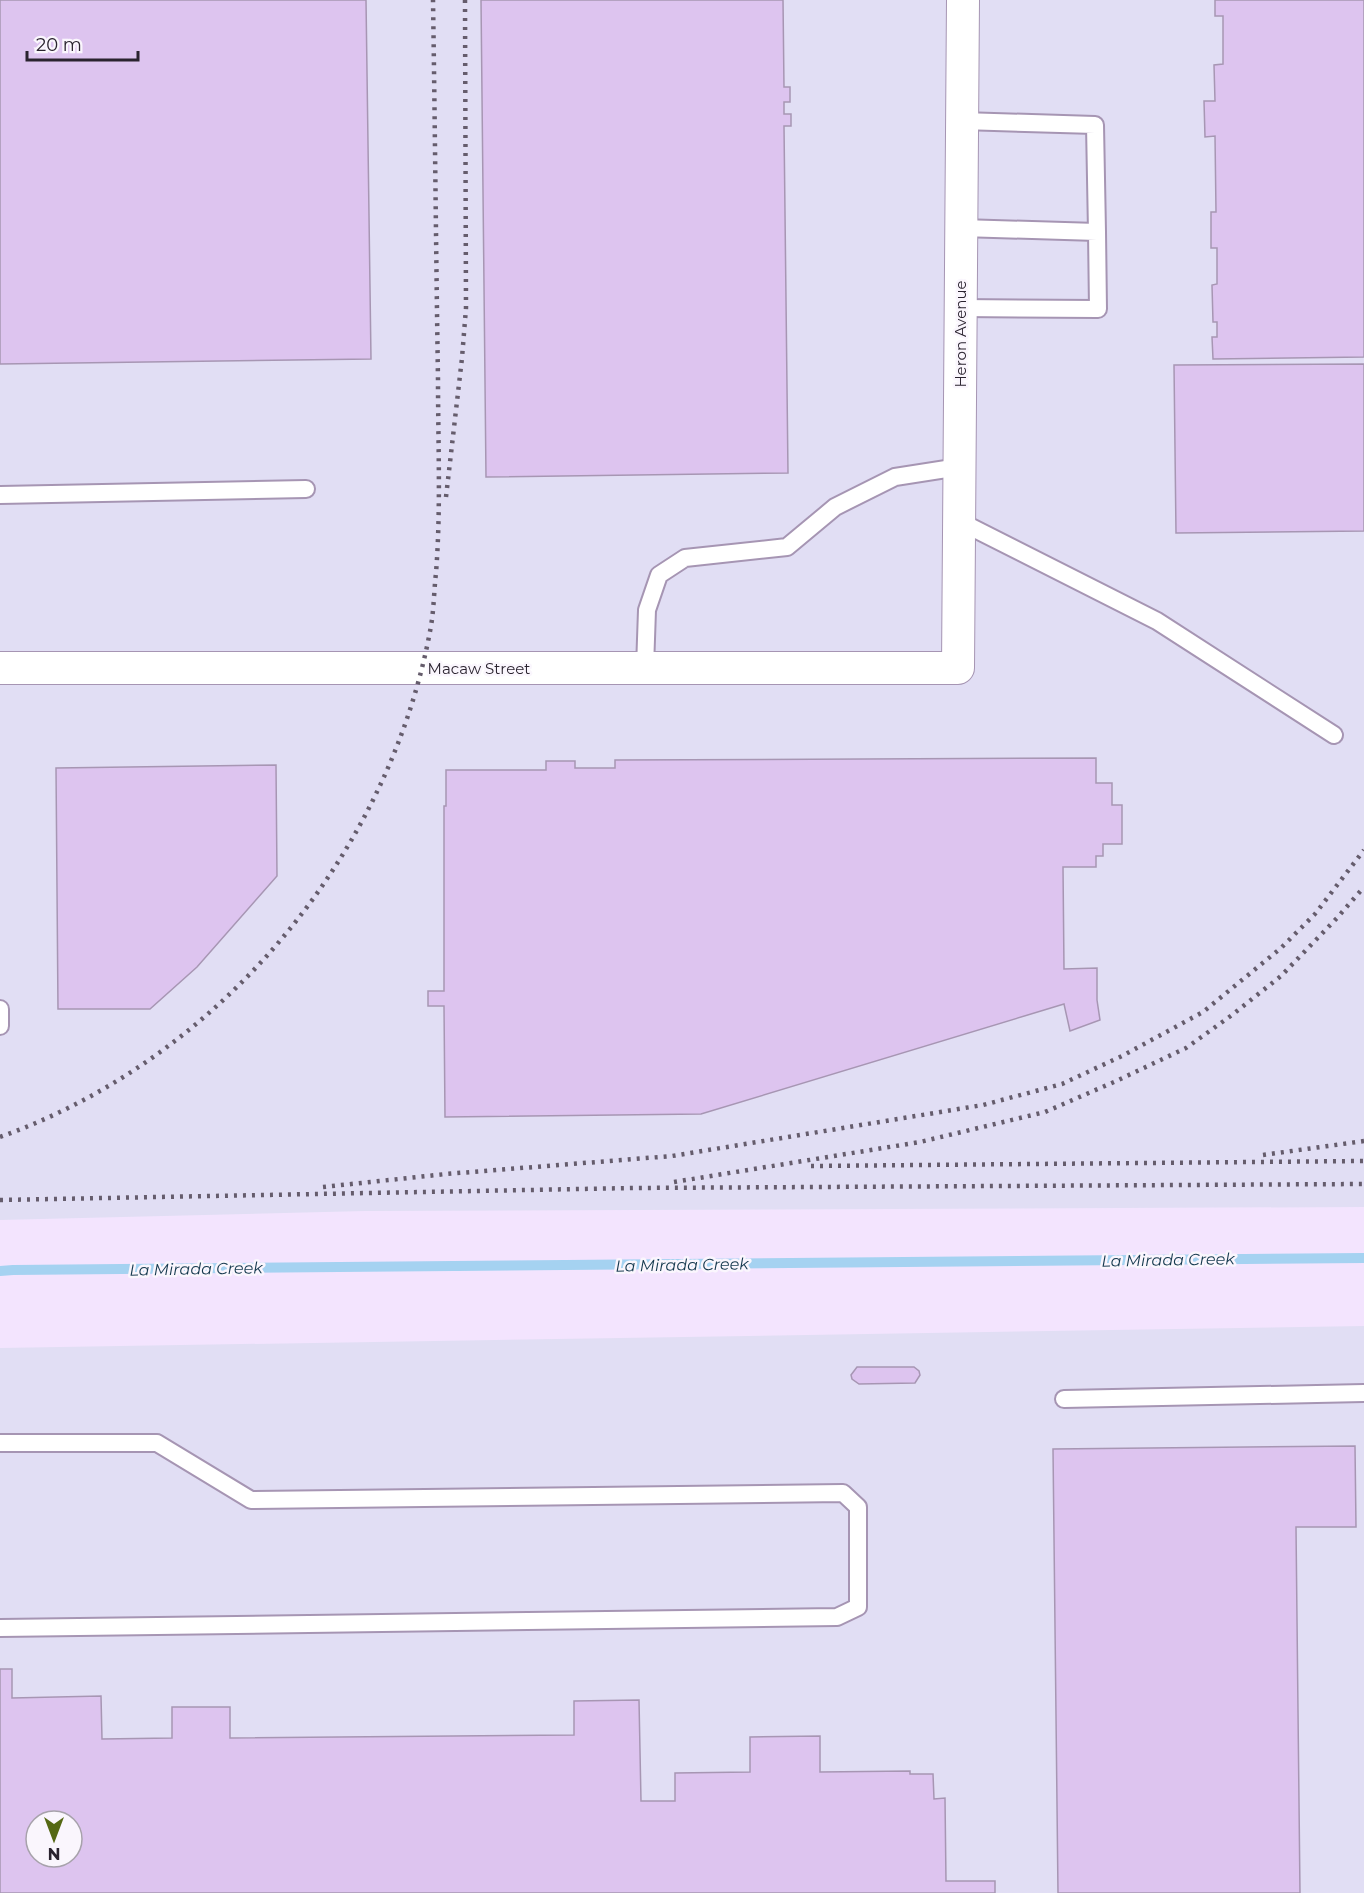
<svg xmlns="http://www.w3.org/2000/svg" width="1364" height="1893" font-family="Montserrat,sans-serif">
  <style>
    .industrial { fill: #e1def4; fill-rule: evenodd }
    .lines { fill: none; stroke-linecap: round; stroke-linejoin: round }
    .stream { stroke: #a5d2f1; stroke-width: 10 }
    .building { fill: #ddc4ef; stroke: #a796b3; stroke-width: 1.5; fill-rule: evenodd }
    .lane-casing { stroke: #a695b3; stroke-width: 20 }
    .street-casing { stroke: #a695b3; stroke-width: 34 }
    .lane { stroke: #fff; stroke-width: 16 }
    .street { stroke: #fff; stroke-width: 32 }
    .rail { stroke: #655c6c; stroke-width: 4.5; stroke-dasharray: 3 6; stroke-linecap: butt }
    .labels { text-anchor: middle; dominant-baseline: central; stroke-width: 5; stroke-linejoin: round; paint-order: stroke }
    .street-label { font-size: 15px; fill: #2a232f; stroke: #faf6fd }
    .water-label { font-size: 16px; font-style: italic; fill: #13374d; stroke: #faf6fd }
  </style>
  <rect width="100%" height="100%" fill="#f3e4fe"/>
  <!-- industrial -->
  <path class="industrial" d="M0,0H1364V1207L365,1211L0,1220Z
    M1364,1326V1893H0V1348ZM36,1821H72V1857H36Z"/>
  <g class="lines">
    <!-- stream -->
    <path class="stream" d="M0,1271L13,1270L1364,1258"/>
  </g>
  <!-- building -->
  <path class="building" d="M0,0H366L371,359L0,364Z
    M481,0H783L784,87H790V102H784V114H791V126H784L788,473L486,477Z
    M1215,0H1364V357L1213,359L1212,337H1217V322H1213L1212,285L1217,284V248H1211V212H1216L1215,136L1205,137L1204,101H1215L1214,65L1223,64V16H1215Z
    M1364,364V531L1176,533L1174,365Z
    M1096,758V783H1112V805H1122V844H1103V856H1096V867H1063L1064,969L1097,968V1000L1100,1020L1070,1031L1064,1004L701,1114L445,1117L444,1006H428V991H444V806H446V770H546V761H575V768H615V760Z
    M276,765L277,876L197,967L150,1009H58L56,768Z
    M857,1367H914L919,1371L920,1375L915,1383L859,1384L852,1379L851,1375Z
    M1355,1446L1356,1527H1296L1300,1893H1058L1053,1449Z
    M0,1669H12V1698L101,1696L102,1739L172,1738V1707H230V1738L574,1735V1701L639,1700L641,1801H675V1773L750,1772V1737L820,1736V1772L910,1771V1774H933L934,1799L945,1798L946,1881H995V1893H0ZM36,1821H72V1857H36Z"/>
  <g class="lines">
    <defs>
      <path id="lane" d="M962,121L1095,125L1097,232
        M960,308L1098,309L1097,232L961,228
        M0,495L306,489
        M959,521L1157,621L1334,735
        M645,668L647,610L659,575L685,558L787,547L835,507L895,477L959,467
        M0,1009V1026
        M1064,1399L1364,1393
        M0,1443H157L251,1500L843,1493L858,1507V1607L837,1617L0,1628"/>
      <path id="street" d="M0,668H958L963,0"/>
    </defs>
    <!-- lane casing -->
    <use href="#lane" class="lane-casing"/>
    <!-- street casing -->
    <use href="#street" class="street-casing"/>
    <!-- lane -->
    <use href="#lane" class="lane"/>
    <!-- street -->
    <use href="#street" class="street"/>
    <!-- rail -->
    <path class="rail" d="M446,497L462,358L466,308L465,0
      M0,1137C219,1059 390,855 431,626C434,608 434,590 436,573C441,508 438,444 438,380C436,253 435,127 433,0
      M1263,1155L1364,1141
      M811,1166L1364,1161
      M674,1182L920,1142L1045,1112L1114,1082L1186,1048L1232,1015L1281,976L1337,918L1364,887
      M323,1187L446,1174L672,1156L983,1105L1062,1084L1122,1056L1203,1012L1281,948L1315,914L1364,850
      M0,1200L633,1188L1364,1184"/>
  </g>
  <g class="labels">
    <!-- street labels -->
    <g class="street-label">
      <text transform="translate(960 334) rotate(-90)">Heron Avenue</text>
      <text x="479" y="668">Macaw Street</text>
    </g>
    <!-- water labels -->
    <g class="water-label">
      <text transform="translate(1168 1260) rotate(-1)">La Mirada Creek</text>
      <text transform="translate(682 1265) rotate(-1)">La Mirada Creek</text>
      <text transform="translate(196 1269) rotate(-1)">La Mirada Creek</text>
    </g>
  </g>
  <!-- north arrow -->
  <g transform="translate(54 1839) rotate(180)"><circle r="28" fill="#faf6fd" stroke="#a7a2ab" stroke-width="1.5"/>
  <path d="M0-4.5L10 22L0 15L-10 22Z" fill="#556814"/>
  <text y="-9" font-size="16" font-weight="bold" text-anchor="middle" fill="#2a232f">N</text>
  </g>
  <!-- scale -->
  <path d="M27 51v9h111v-9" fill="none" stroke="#2a232f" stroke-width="3"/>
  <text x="36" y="51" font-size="18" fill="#2a232f" stroke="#faf6fd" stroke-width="4.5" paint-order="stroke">20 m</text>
</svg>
